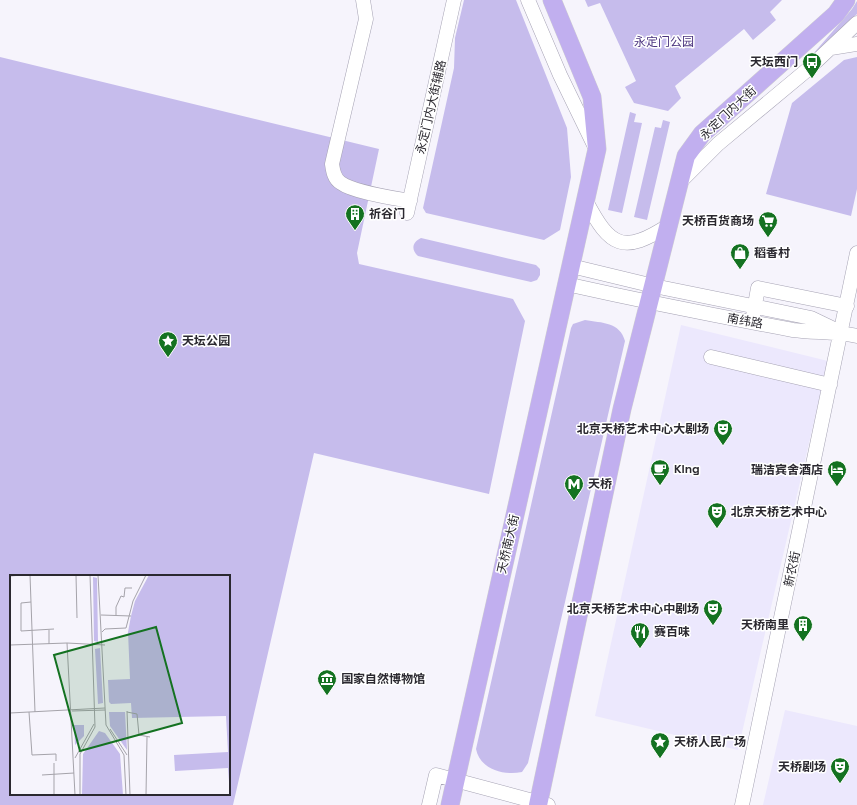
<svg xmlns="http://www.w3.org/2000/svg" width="857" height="805" font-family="'Space Grotesk','Noto Sans SC',sans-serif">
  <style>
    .built { fill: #ece8fd }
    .green { fill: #c6bcec; fill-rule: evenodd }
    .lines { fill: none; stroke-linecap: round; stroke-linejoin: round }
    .minor-casing { stroke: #a6a3b4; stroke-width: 15 }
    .major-casing { stroke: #d0d0d1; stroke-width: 19 }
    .minor { stroke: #fff; stroke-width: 14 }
    .major { stroke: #c1afef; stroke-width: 18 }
    .labels { text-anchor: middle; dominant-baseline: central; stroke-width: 3; stroke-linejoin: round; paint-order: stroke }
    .park-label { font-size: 12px; fill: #4b347f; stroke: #fff }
    .poi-label { font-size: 12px; font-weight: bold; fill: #2b2930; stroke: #fff; text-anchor: start }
    .street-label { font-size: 12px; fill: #2b2930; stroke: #fff }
    .inset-road { fill: none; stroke: #a5a3aa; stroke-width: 1 }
    .view { fill: #147221; fill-opacity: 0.15; stroke: #147221; stroke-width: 2 }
    .inset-edge { fill: none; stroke: #2b2930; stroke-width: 2 }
  </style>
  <rect width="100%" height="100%" fill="#f6f4fc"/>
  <!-- built -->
  <path class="built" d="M681,325L828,361L738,750L595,716Z
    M785,710L857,726V805H763Z"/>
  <!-- green -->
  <path class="green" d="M464,0H516L567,128L571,177L560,230L544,240L426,213L423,208L454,68L455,38Z
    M585,0H782L770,12L776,20L753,40L744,29L675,86L681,98L668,111L634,103L625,87L636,81L600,3L588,7Z
    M857,1V14L813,54L852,9Z
    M0,57L379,149L357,253L359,264L513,299L525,321L489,494L314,453L233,805H0ZM11,576H229V794H11Z
    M857,57V189L851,216L766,194L792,103L844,60Z
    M630,112L636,114L634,122L642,123L622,213L608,210Z
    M663,120L670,122L647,220L634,217L655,127L661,128Z
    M421,238L536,265L540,269V275L537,280L531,282L418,256C411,250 412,242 421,238Z
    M585,320C602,323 620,322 625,341L528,763L522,772C503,776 480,769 476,749L571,328L573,324Z"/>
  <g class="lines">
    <defs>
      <path id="minor" d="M363,0L366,19L332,164C333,171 334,179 341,183C353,192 393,198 410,201
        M528,0L560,75L594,145
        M831,48L857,44
        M679,183L718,144L807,70L857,23
        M586,201C610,247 623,255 669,225
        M407,213L454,0
        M571,266L654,286L811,318L836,330
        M566,284C642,301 717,316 793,330C815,333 836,331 857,336
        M753,316L758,288L847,306
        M711,357L830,385
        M429,805L436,775L548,805
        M742,805L857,253"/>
      <path id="major" d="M450,805L597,149L592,97L552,0
        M538,805L622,409L686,156L702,134L836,14L846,0"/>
    </defs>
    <!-- minor casing -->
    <use href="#minor" class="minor-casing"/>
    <!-- major casing -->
    <use href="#major" class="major-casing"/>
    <!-- minor -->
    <use href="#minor" class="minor"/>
    <!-- major -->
    <use href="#major" class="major"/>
  </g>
  <!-- icons -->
  <defs>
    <symbol id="bus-pin" viewBox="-11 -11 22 30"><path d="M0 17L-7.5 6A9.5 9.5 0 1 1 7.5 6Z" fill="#147221" stroke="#fff"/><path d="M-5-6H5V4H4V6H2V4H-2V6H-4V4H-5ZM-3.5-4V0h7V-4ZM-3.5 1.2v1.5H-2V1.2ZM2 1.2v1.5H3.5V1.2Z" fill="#fff"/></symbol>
    <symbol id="building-pin" viewBox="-11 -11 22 30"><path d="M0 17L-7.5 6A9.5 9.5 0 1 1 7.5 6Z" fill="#147221" stroke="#fff"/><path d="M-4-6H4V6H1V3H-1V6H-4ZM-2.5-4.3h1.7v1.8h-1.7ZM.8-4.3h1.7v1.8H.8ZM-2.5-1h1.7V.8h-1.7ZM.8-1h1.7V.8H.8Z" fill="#fff"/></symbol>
    <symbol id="supermarket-pin" viewBox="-11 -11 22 30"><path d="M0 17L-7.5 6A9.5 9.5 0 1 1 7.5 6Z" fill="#147221" stroke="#fff"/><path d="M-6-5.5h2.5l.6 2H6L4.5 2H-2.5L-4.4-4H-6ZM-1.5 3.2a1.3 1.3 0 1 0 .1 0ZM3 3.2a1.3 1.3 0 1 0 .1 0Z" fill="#fff"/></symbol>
    <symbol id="shop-pin" viewBox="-11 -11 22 30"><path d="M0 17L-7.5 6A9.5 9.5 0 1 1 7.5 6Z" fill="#147221" stroke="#fff"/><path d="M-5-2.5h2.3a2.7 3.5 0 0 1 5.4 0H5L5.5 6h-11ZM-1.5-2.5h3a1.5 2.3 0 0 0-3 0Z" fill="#fff"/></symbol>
    <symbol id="sight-pin" viewBox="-11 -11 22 30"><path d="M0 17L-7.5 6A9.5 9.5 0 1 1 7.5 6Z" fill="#147221" stroke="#fff"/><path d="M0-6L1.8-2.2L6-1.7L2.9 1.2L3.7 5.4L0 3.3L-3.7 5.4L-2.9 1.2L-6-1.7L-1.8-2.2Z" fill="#fff"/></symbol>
    <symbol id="theatre-pin" viewBox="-11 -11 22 30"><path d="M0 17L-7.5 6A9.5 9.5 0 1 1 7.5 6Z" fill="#147221" stroke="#fff"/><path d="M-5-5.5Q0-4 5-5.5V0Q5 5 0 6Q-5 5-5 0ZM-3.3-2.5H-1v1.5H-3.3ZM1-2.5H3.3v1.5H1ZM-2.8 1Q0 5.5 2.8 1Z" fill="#fff"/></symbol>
    <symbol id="cafe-pin" viewBox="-11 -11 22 30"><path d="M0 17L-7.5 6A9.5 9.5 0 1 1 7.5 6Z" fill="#147221" stroke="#fff"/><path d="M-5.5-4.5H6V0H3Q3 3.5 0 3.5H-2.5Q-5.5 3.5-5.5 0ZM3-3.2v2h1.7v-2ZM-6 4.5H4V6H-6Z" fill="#fff"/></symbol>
    <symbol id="hotel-pin" viewBox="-11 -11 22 30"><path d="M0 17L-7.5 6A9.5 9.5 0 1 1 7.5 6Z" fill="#147221" stroke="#fff"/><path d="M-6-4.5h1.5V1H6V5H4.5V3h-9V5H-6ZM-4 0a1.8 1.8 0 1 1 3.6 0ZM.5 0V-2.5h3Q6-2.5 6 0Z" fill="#fff"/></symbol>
    <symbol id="metro-pin" viewBox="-11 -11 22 30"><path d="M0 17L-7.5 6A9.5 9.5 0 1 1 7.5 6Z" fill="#147221" stroke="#fff"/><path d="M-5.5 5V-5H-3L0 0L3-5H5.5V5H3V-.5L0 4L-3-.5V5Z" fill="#fff"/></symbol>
    <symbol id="restaurant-pin" viewBox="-11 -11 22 30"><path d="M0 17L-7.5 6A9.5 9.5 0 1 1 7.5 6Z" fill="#147221" stroke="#fff"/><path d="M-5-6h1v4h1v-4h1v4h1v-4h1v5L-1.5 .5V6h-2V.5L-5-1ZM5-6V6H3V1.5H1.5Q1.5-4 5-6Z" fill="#fff"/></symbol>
    <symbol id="museum-pin" viewBox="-11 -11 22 30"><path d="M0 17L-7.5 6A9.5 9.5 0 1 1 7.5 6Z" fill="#147221" stroke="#fff"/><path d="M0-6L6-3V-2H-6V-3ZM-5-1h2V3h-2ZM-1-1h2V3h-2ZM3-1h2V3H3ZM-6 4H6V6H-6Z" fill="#fff"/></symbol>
  </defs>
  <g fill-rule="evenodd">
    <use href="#bus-pin" x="801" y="51" width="22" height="30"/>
    <use href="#building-pin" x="344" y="203" width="22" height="30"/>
    <use href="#supermarket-pin" x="757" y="210" width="22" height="30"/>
    <use href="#shop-pin" x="729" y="242" width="22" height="30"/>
    <use href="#sight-pin" x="157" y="330" width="22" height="30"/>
    <use href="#theatre-pin" x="712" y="418" width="22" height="30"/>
    <use href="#cafe-pin" x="649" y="458" width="22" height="30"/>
    <use href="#hotel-pin" x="826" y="459" width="22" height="30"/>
    <use href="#metro-pin" x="563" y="473" width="22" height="30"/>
    <use href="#theatre-pin" x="706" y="501" width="22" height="30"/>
    <use href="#theatre-pin" x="702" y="598" width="22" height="30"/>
    <use href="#building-pin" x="792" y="614" width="22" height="30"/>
    <use href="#restaurant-pin" x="629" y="621" width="22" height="30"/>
    <use href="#museum-pin" x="316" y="668" width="22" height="30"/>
    <use href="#sight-pin" x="649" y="731" width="22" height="30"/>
    <use href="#theatre-pin" x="829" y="756" width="22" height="30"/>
  </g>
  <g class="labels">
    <!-- park labels -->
    <g class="park-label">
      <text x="664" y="42">永定门公园</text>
    </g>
    <!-- poi labels -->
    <g class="poi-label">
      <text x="798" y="62" text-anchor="end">天坛西门</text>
      <text x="369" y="214">祈谷门</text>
      <text x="754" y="221" text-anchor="end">天桥百货商场</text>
      <text x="754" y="253">稻香村</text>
      <text x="182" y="341">天坛公园</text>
      <text x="709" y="429" text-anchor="end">北京天桥艺术中心大剧场</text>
      <text x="674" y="469">King</text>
      <text x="823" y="470" text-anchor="end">瑞洁宾舍酒店</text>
      <text x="588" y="484">天桥</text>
      <text x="731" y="512">北京天桥艺术中心</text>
      <text x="699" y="609" text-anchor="end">北京天桥艺术中心中剧场</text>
      <text x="789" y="625" text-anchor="end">天桥南里</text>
      <text x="654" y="632">赛百味</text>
      <text x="341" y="679">国家自然博物馆</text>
      <text x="674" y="742">天桥人民广场</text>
      <text x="826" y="767" text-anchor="end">天桥剧场</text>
    </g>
    <!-- street labels -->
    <g class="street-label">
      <text transform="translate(431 107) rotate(-77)">永定门内大街辅路</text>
      <text transform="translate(728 113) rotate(-43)">永定门内大街</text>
      <text transform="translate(745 321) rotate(10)">南纬路</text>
      <text transform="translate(508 544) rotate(-77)">天桥南大街</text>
      <text transform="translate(792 569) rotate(-78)">新农街</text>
    </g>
  </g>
  <!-- overview -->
  <g transform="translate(10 575)">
    <rect width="220" height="220" fill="#f6f4fc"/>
    <path d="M139,0H220V220L218,193L165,196L164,180L218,177L216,141L122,143L121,128L101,129L99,127L98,105L120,104L118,57L121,41L125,26ZM83,2L87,3L88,67L84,66ZM90,73L93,128L88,129L85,74ZM99,137H115L117,175L100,151ZM64,150H74V161L65,170ZM89,156L95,158L110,179L113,220H72L73,179Z" fill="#c6bcec"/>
    <path class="inset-road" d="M20,0L25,137M66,0L67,43M88,0L96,150L114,180L116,220M0,1L12,0M21,27L11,28V56L44,54M91,40L121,41M106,40V32L111,21L114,22L115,13H122M39,55V69M92,57L95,54L116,53L123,26L136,0M57,68L65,220M0,70L57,68L95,70M62,136L95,135M117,136L120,220M19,137L22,180L46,179V186M117,137L127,139L129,160L140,162M0,138L95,133M100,154L117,180M65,183L84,149M44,188V220M32,200L64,198M70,220V179L85,152L80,0M136,220L137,162"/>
    <path class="view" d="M146,52L172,148L70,176L44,80Z"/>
    <rect width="220" height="220" class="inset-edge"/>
  </g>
</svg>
